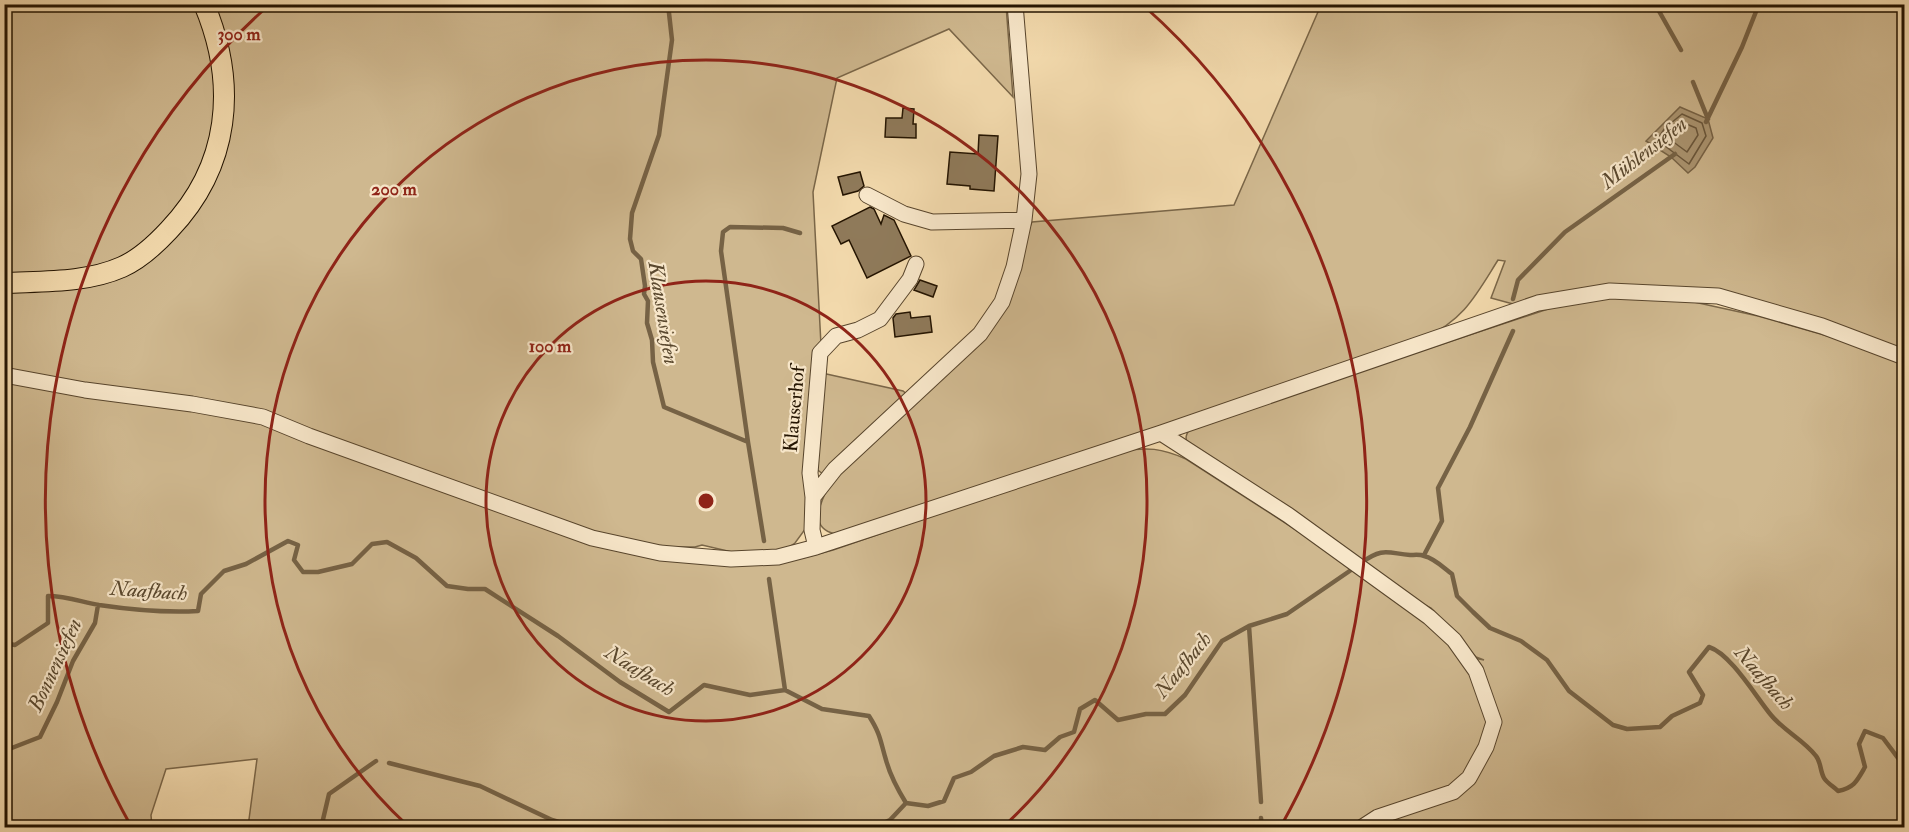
<svg xmlns="http://www.w3.org/2000/svg" width="1909" height="832" font-family="'IM FELL Double Pica',serif">
  <style>
    .green { fill: #cfb88f; stroke: #7a6648; stroke-width: 1.5; fill-rule: evenodd }
    .water { fill: #ac9672; stroke: #766245; stroke-width: 1.5 }
    .lines { fill: none; stroke-linecap: round; stroke-linejoin: round }
    .shore { stroke: #68553a; stroke-width: 1.5 }
    .stream { stroke: #766245; stroke-width: 4.5 }
    .building { fill: #8f7a5a; stroke: #241401; stroke-width: 1.5 }
    .minor-casing { stroke: #58452c; stroke-width: 17 }
    .major-casing { stroke: #241401; stroke-width: 22 }
    .minor { stroke: #f7e6c9; stroke-width: 15 }
    .major { stroke: #f2d9ac; stroke-width: 20 }
    .ring { fill: none; stroke: #8f2418; stroke-width: 3 }
    .labels { text-anchor: middle; dominant-baseline: central; stroke-width: 4.5; stroke-linejoin: round; paint-order: stroke }
    .street-label { font-size: 20px; fill: #241401; stroke: #f7e6c9 }
    .water-label { font-size: 21px; font-style: italic; fill: #5a482e; stroke: #f7e6c9 }
    .centre { fill: #8f2418; stroke: #f7e6c9; stroke-width: 3 }
    .ring-label { font-size: 18px; text-anchor: middle; font-weight: bold; fill: #8f2418; stroke: #f7e6c9; stroke-width: 4.5; stroke-linejoin: round; paint-order: stroke }
  </style>
  <rect width="100%" height="100%" fill="#f2d9ac"/>
  <filter id="stains"><feTurbulence type="fractalNoise" baseFrequency=".00333" numOctaves="4"/><feColorMatrix values="0 0 0 0 .2 0 0 0 0 .09 0 0 0 0 .02 0 0 0 .5 -.17"/></filter>
  <radialGradient id="worn" r=".72"><stop offset=".6" stop-color="#630" stop-opacity="0"/><stop offset="1" stop-color="#630" stop-opacity=".3"/></radialGradient>
  <!-- green -->
  <path class="green" d="M5,5H1006L1013,97L949,29L837,78L813,192L821,345L806,528L795,543L783,551L736,553L702,545L695,547H651L803,558L833,550L1121,451C1148,447 1161,448 1186,459L1338,557L1188,447C1185,438 1185,434 1192,427L1557,306L1601,297L1685,300L1758,316L1876,350L1904,364V827H248L257,759L166,769L151,815L152,827L5,828ZM1381,583L1431,608L1476,657L1484,660L1474,658Z
    M1321,5H1904V352L1890,344L1858,334L1700,292L1513,304L1491,298L1505,261L1498,260C1476,295 1464,320 1424,338L835,534C806,527 822,500 830,483L980,340L1032,222L1234,205Z
    M822,373L903,391L909,396L823,474L815,468Z"/>
  <!-- water -->
  <path class="water" d="M1680,107L1708,119L1713,138L1695,167L1688,173L1671,157L1646,141Z"/>
  <g class="lines">
    <!-- shore -->
    <path class="shore" d="M1682,114L1702,123L1706,136L1689,164L1657,140L1665,128Z
      M1684,123L1696,128L1698,135L1687,152L1668,138Z"/>
    <!-- stream -->
    <path class="stream" d="M668,4L672,40L659,135L632,213L630,239L633,251L641,259L645,286L644,294L648,301L647,323L652,340L653,362L664,407L748,442L764,541
      M1655,4L1681,50
      M1693,82L1708,119
      M1706,122L1742,47L1759,4
      M1513,299L1518,280L1565,232L1675,154
      M748,442L721,251L723,232L730,227L783,228L800,233
      M1424,555L1442,521L1438,488L1470,427L1513,331
      M1361,563C1383,547 1387,553 1410,555C1414,555 1420,554 1424,556C1434,558 1444,568 1452,574L1457,596L1473,612L1490,628L1521,641L1547,660L1569,691L1613,725L1627,729L1660,727L1672,716L1700,703L1703,695L1689,672L1709,647C1731,654 1756,697 1771,715C1784,731 1804,740 1816,756C1821,762 1820,771 1824,778C1827,783 1834,787 1838,791C1854,788 1857,781 1865,767L1859,744L1865,731L1883,738L1904,766
      M769,579L785,690
      M1249,626L1261,802
      M4,643L15,645L48,623V596C66,596 82,602 99,605C133,610 163,613 198,611L201,594L224,571L246,564L288,541L298,545L294,560L303,572H318L352,564L372,544L387,542L416,558L447,586L468,589H485L558,636L620,682L669,712L704,685L750,695L785,690L822,709L869,716C881,735 880,740 886,760C890,775 898,790 906,803L928,806L944,801L954,778L971,772L994,756L1023,747L1045,750L1060,737L1074,732L1080,709L1095,700L1118,720L1146,714H1165L1185,695L1222,641L1249,626L1287,614L1354,568
      M4,751L40,737L57,702L73,661L95,623L98,605
      M389,763L480,786L552,820L579,828
      M1261,818L1262,828
      M321,828L329,794L376,761
      M873,828L890,820L906,803"/>
  </g>
  <!-- building -->
  <path class="building" d="M903,108L914,109L913,124H916V138L885,137L886,118H902Z
    M979,135L998,136L994,191L970,189V186L947,184L950,152L978,154Z
    M860,172L864,186L858,191L843,195L838,177Z
    M870,207L874,209L881,224L884,215L894,220L911,256L867,278L849,240L841,244L832,226Z
    M920,280L937,286L933,297L914,290Z
    M910,312L911,318L930,316L932,332L895,337L893,318L896,314Z"/>
  <g class="lines">
    <defs>
      <path id="minor" d="M867,195L904,214L932,222L1024,220
        M4,375L85,390L192,404L263,417L309,436L592,538L660,553L731,559L778,557L816,547L1161,433L1538,303L1610,291L1718,296L1822,326L1904,357
        M1161,433L1288,515L1429,617L1454,640L1476,671L1494,722L1486,747L1469,778L1453,792L1378,817L1361,828
        M813,497L810,473L820,353L836,336L858,330L880,319L910,279L916,264
        M816,547L812,530L813,497L835,469L980,334L1002,302L1014,267L1024,220L1029,174L1015,4"/>
      <path id="major" d="M4,283C43,281 86,283 122,267C140,259 156,244 169,230C230,166 238,85 204,4"/>
    </defs>
    <!-- minor casing -->
    <use href="#minor" class="minor-casing"/>
    <!-- major casing -->
    <use href="#major" class="major-casing"/>
    <!-- minor -->
    <use href="#minor" class="minor"/>
    <!-- major -->
    <use href="#major" class="major"/>
  </g>
  <!-- distance rings -->
  <g class="ring">
    <circle cx="706" cy="501" r="220"/>
    <path d="M408 826A441 441 0 1 1 1004 826"/>
    <path d="M131 826A661 661 0 0 1 268 6M1144 6A661 661 0 0 1 1281 826"/>
  </g>
  <g class="labels">
    <!-- street labels -->
    <g class="street-label">
      <text transform="translate(794 409) rotate(-85)">Klauserhof</text>
    </g>
    <!-- water labels -->
    <g class="water-label">
      <text transform="translate(1644 153) rotate(-38)">Mühlensiefen</text>
      <text transform="translate(663 313) rotate(81)">Klausensiefen</text>
      <text transform="translate(149 591) rotate(4)">Naafbach</text>
      <text transform="translate(55 665) rotate(-65)">Bonnensiefen</text>
      <text transform="translate(1183 665) rotate(-51)">Naafbach</text>
      <text transform="translate(640 671) rotate(32)">Naafbach</text>
      <text transform="translate(1764 678) rotate(49)">Naafbach</text>
    </g>
  </g>
  <circle cx="706" cy="501" r="9" class="centre"/>
  <g class="ring-label">
    <text x="239" y="40">300 m</text>
    <text x="394" y="195">200 m</text>
    <text x="550" y="352">100 m</text>
  </g>
  <!-- margin -->
  <rect width="1909" height="832" fill="none" stroke="#f2d9ac" stroke-width="24"/>
  <rect x="6" y="6" width="1897" height="820" fill="none" stroke="#241401" stroke-width="3"/>
  <rect x="12" y="12" width="1885" height="808" fill="none" stroke="#241401" stroke-width="1.5"/>
  <rect width="100%" height="100%" filter="url(#stains)"/>
  <rect width="100%" height="100%" fill="url(#worn)"/>
</svg>
